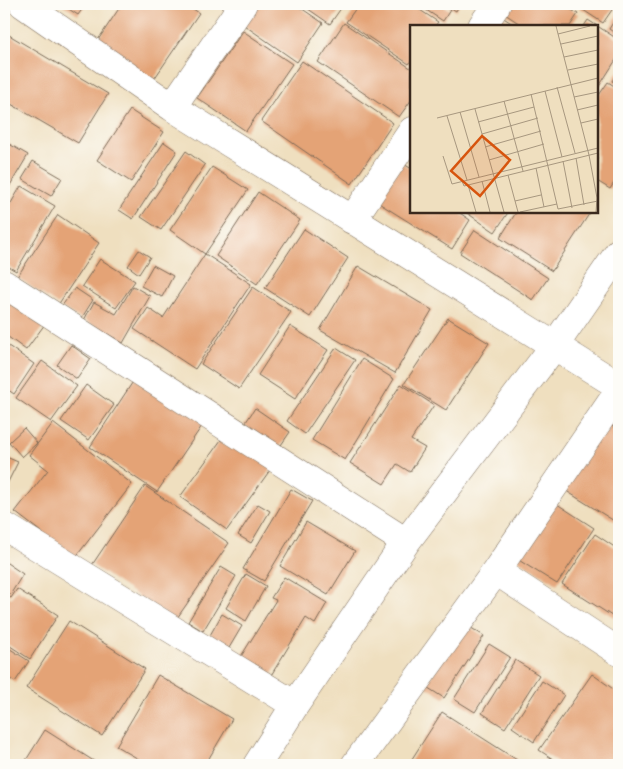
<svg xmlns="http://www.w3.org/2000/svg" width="623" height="769" font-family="'IM FELL French Canon',serif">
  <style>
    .building { fill: #e4a376 }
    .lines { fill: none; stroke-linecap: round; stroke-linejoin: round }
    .minor-casing { stroke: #7a6956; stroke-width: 29 }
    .minor { stroke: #fff; stroke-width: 28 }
    .inset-road { fill: none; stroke: #a7977f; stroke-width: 1 }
    .view { fill: #d7540e; fill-opacity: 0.15; stroke: #d7540e; stroke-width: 2.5 }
    .inset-edge { fill: none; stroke: #3b2a1e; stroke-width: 2.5 }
  </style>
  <rect width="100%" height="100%" fill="#fdfcf7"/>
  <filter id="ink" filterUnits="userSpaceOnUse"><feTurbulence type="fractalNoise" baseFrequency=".02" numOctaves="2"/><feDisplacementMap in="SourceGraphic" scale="10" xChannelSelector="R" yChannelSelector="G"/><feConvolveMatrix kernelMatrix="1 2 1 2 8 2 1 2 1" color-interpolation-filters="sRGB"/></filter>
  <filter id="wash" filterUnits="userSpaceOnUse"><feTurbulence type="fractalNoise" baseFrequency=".0096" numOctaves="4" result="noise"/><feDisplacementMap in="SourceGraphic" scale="20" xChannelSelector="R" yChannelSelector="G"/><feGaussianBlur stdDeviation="1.12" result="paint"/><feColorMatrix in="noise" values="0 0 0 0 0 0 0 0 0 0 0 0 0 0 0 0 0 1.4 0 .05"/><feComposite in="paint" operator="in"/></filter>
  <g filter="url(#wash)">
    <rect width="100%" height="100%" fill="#efdfbf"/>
    <g id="blocks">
      <!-- building -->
      <path class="building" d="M61,4H86L78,15Z
        M122,4H186L199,13L152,82L96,43Z
        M255,4H295L323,23L297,62L241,23Z
        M301,4H344L330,24Z
        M359,4H411L438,22L435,26H412V60L409,64L346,22Z
        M417,4H440L450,10L443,21Z
        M445,4H460L456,11Z
        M507,4H562L578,14L570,26H523L502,12Z
        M574,4H616L603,23Z
        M619,13V36L609,29Z
        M499,15L516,26H492Z
        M588,20L619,40V55L598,88L597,87V26H584Z
        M344,23L412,69V99L399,117L318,62Z
        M243,31L292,64L246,131L197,98Z
        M4,32L108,94L78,143L4,100Z
        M302,61L393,123L352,184L261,121Z
        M619,70V86L612,81Z
        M608,82L619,89V175L610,189L597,181V98Z
        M130,110L164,132L131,182L97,160Z
        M4,141L28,155L9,187L4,184Z
        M164,142L177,151L133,219L119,210Z
        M186,151L205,165L161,230L141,217Z
        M33,161L62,178L51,196L22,179Z
        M402,163L412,169V211H457L470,220L452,249L377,202Z
        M212,167L248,190L205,254L170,230Z
        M21,186L55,206L16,271L4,264V215Z
        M258,192L300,220L257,284L216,256Z
        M464,211H509L495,232Z
        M517,211H591L552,271L500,238Z
        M58,215L99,243L58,305L17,277Z
        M304,229L348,258L310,317L265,288Z
        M475,230L548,278L533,300L460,253Z
        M139,250L150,257L139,274L128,266Z
        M205,254L251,284L195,369L134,329L148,308L163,318Z
        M100,259L135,281L116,308L82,286Z
        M153,265L173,276L162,297L141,286Z
        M358,266L432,310L395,373L320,330Z
        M133,286L150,296L123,343L84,320L94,302L116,314Z
        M253,287L291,312L239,389L201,364Z
        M75,288L93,300L81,319L61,307Z
        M10,300L45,324L26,350L4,334V310Z
        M448,318L489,343L446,410L404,384Z
        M290,326L328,350L295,399L258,375Z
        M4,343L34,364L14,394L4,387Z
        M71,345L91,359L77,379L57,365Z
        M336,348L355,360L305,434L287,421Z
        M362,359L394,379L345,460L312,440Z
        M42,361L77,386L51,422L16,398Z
        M138,374L206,420L157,492L90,447Z
        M401,384L434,405L411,440L425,448L410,472L397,464L384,484L350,463Z
        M86,385L114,405L89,440L61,421Z
        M255,408L290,432L279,448L244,425Z
        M603,420L619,431V524L560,487Z
        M53,423L132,484L75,558L15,512L48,470L29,455Z
        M24,428L37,443L22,457L9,442Z
        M226,433L273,466L227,530L180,497Z
        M4,456L18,462L4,490Z
        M145,486L229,543L175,621L92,565Z
        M291,489L312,501L264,581L243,569Z
        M554,502L594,528L557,584L517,559Z
        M258,504L270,511L251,543L238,535Z
        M306,522L355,551L328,595L280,566Z
        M595,534L619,550V611L615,618L562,584Z
        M4,561L23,574L10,595L4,591Z
        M221,567L236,576L203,631L188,622Z
        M246,574L266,586L246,621L226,608Z
        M284,577L327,603L315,624L306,618L270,677L240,658L276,600L271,598Z
        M17,589L58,615L30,659L4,642V594L11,598Z
        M222,614L242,626L229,648L209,637Z
        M69,621L145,669L102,736L26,688Z
        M465,624L484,636L444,698L425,686Z
        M489,644L510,657L475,712L454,699Z
        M4,645L29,661L15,682L4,675Z
        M515,660L539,675L505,728L482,713Z
        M592,674L619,693V765H562L539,750Z
        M158,675L232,719L205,765H149L116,746Z
        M542,681L564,695L534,742L512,727Z
        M442,712L517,760L514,765H408Z
        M45,730L100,765H23Z"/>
    </g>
  </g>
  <g filter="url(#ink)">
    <use href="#blocks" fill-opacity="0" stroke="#7a6956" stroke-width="1"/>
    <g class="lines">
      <defs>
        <path id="minor" d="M23,4L172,107L619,386
          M482,26L497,4
          M172,107L243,4
          M352,220L412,131
          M4,284L406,542
          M4,526L295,705
          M496,571L619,652
          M257,765L295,705L406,542L555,345L619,252
          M355,765L496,571L619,391"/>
      </defs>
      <!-- minor casing -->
      <use href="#minor" class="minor-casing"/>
      <!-- minor -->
      <use href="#minor" class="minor"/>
    </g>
  </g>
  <!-- overview -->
  <g transform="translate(410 25)">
    <rect width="188" height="188" fill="#efdfbf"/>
    <path class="inset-road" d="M146,1L179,130L187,173L186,187M148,9L180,1M151,19L188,11M154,32L188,25M158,45L188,39M147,62L165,128M135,66L152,132M121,69L148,184L188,176M164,72L188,67M94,76L113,146M65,84L94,187M167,85L188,80M50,87L69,152M37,91L57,155M27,93L188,53M68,97L124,82M171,98L188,94M72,109L128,93M75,122L131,106M33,131L42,159L188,123M166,133L174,180M79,135L134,119M153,136L162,183M126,143L134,182M98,150L108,187M52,156L54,161L188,128M72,156L80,187M58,160L66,187M105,176L131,170M110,187L147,179"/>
    <path class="view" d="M72,111L100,135L70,171L41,146Z"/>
    <rect width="188" height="188" class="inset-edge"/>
  </g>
  <!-- margin -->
  <rect width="623" height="769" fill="none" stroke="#fdfcf7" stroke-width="20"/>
</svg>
